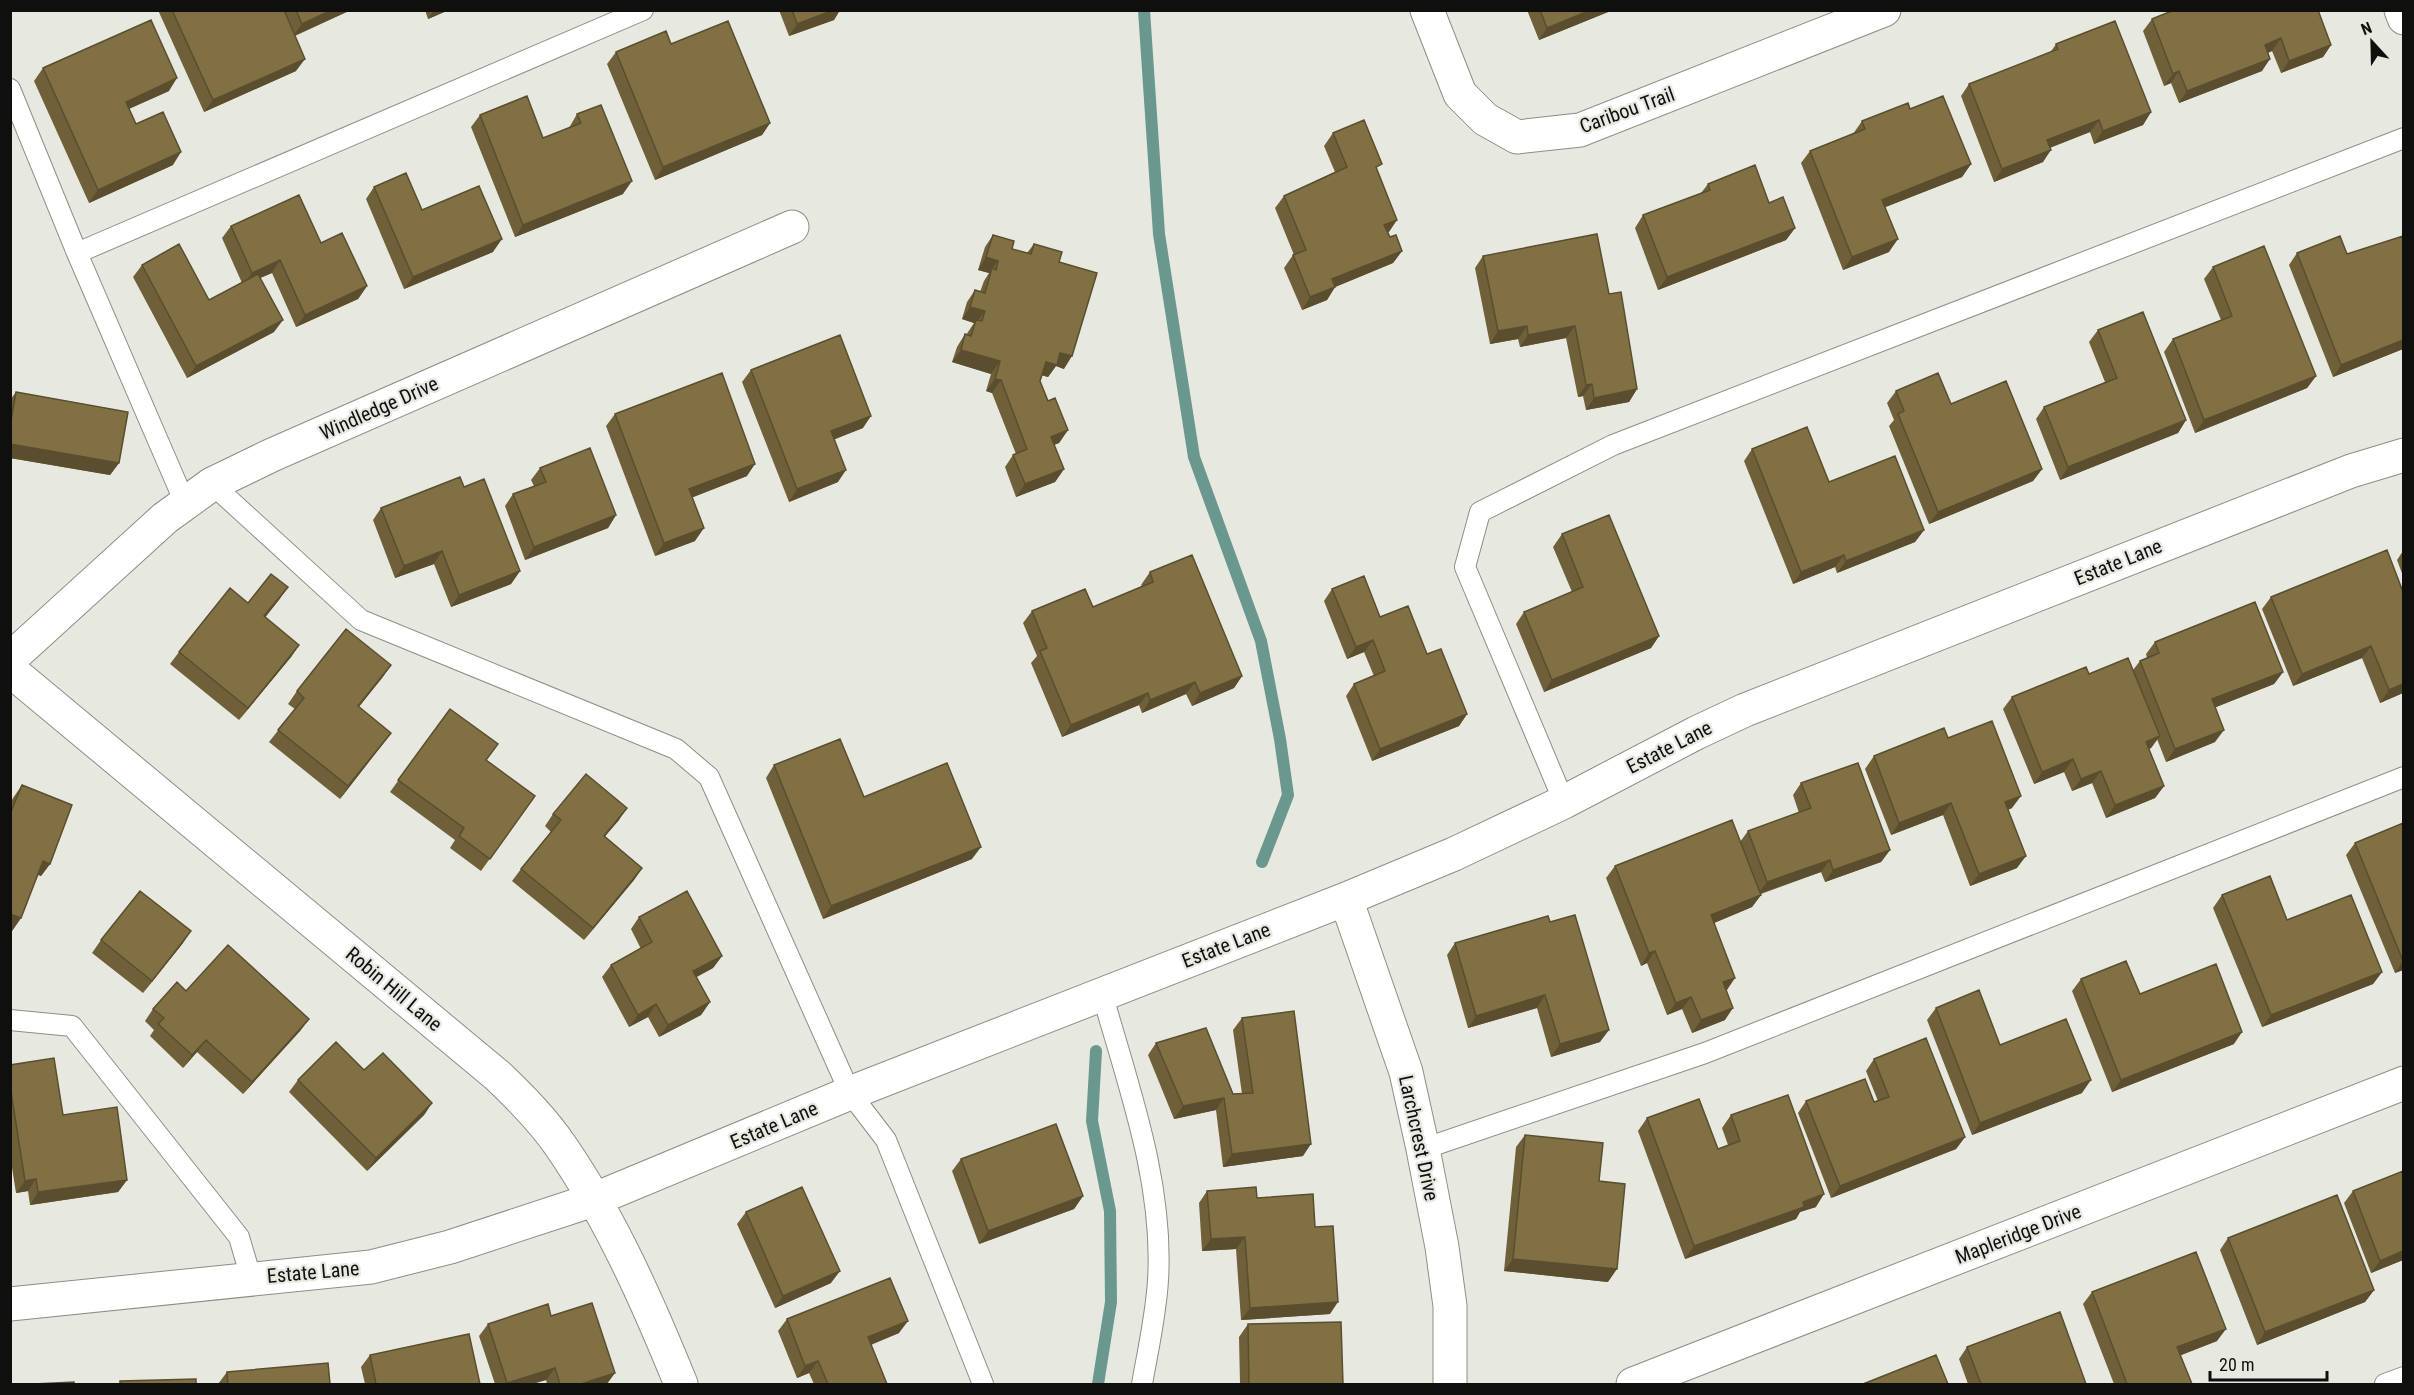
<svg xmlns="http://www.w3.org/2000/svg" width="2414" height="1395" font-family="'Roboto Condensed',sans-serif">
  <style>
    .lines { fill: none; stroke-linecap: round; stroke-linejoin: round }
    .stream { stroke: #6b988e; stroke-width: 12 }
    .service-casing { stroke: #8c8e86; stroke-width: 22 }
    .minor-casing { stroke: #8c8e86; stroke-width: 35 }
    .tertiary-casing { stroke: #8c8e86; stroke-width: 35 }
    .service { stroke: #fff; stroke-width: 20 }
    .minor { stroke: #fff; stroke-width: 33 }
    .tertiary { stroke: #fff; stroke-width: 33 }
    .wall { fill: #6f603a }
    .shaded-wall { fill: #5a4e2f }
    .building { fill: #817043; stroke: #5a4e2f; stroke-width: 1.5 }
    .labels { text-anchor: middle; dominant-baseline: central; stroke-width: 4.5; stroke-linejoin: round; paint-order: stroke }
    .street-label { font-size: 20px; fill: #0f100d; stroke: #e7e9e1 }
  </style>
  <rect width="100%" height="100%" fill="#e7e9e1"/>
  <g class="lines">
    <!-- stream -->
    <path class="stream" d="M1144,10L1159,234L1194,457L1261,641L1280,739L1288,795L1262,862
      M1096,1051L1092,1121L1110,1211L1111,1302L1098,1384"/>
    <defs>
      <path id="service" d="M10,89L77,253L185,503
        M77,253L643,10
        M212,484L361,620L676,749L709,777L850,1093L886,1140L983,1384
        M1564,802L1465,567L1480,512L1613,445L2404,138
        M1102,993C1128,1086 1164,1182 1158,1280C1156,1315 1148,1350 1142,1384
        M10,1020L72,1026L239,1237L251,1278
        M1423,1149L1705,1053L2404,777
        M2385,1384L2404,1377"/>
      <path id="minor" d="M1427,10L1460,94L1485,119L1517,137L1580,130L1884,10
        M10,659L165,518L212,484L272,455L792,227
        M10,670L498,1076C521,1098 544,1121 562,1148C612,1221 648,1303 681,1384
        M1346,899L1406,1072L1423,1149L1442,1247L1450,1306V1384
        M10,1304L371,1267L450,1247L593,1200L850,1093L1346,899L1454,854L1564,802L1696,733L1745,710L2351,471L2404,455
        M1633,1384L2404,1083"/>
      <path id="tertiary" d="M2401,10L2404,18"/>
    </defs>
    <!-- service casing -->
    <use href="#service" class="service-casing"/>
    <!-- minor casing -->
    <use href="#minor" class="minor-casing"/>
    <!-- tertiary casing -->
    <use href="#tertiary" class="tertiary-casing"/>
    <!-- service -->
    <use href="#service" class="service"/>
    <!-- minor -->
    <use href="#minor" class="minor"/>
    <!-- tertiary -->
    <use href="#tertiary" class="tertiary"/>
  </g>
  <!-- wall -->
  <path class="wall" d="M158,10H351L295,36L296,71L204,112Z
    M425,10H449L428,19Z
    M779,10H840L834,20L789,36Z
    M1527,10H1613L1539,40Z
    M2152,19L2331,45L2323,57L2281,73L2272,51L2268,53L2262,71L2179,103L2171,83L2164,86L2143,31Z
    M671,44L770,123L762,135L655,180L607,64L616,52Z
    M2056,44L2151,112L2143,125L2094,144L2090,132L2050,148L2043,162L1994,182L1961,96L1969,84L2050,53Z
    M43,68L169,91L129,109L136,124L173,165L89,203L34,81Z
    M1910,109L1971,164L1962,177L1885,207L1889,252L1843,270L1801,163L1810,151L1853,134L1862,121Z
    M577,114L623,194L515,237L471,127L480,115L543,138L569,128Z
    M1333,133L1377,171L1389,232H1388L1390,237L1402,251L1393,263L1335,287L1327,300L1302,310L1284,268L1293,255H1294L1275,208L1284,196L1335,172L1324,146Z
    M1708,184L1769,203L1795,228L1786,240L1658,290L1635,228L1643,215L1701,193Z
    M374,187L422,210L493,252L404,289L366,199Z
    M231,226L321,243L367,286L358,299L296,327L272,273L260,278L274,332L187,378L133,277L142,265L209,300L242,283L222,238Z
    M993,235L1012,249L1027,253L1034,244L1059,262L1064,369L1056,366L1048,377L1042,375L1040,381L1048,401L1068,430L1059,443L1054,445L1064,469L1055,482L1016,497L1005,467L1013,455L1016,454L992,393L986,391L991,374L952,362L957,347L965,334L966,335L974,323L962,319L967,302L975,290L980,292L984,281L989,273L978,270L985,247Z
    M2297,253L2347,254L2403,349L2333,377L2289,265Z
    M1483,256L1609,294L1637,389L1629,402L1586,410L1583,396L1578,397L1566,338L1520,347L1518,339L1490,344L1475,268Z
    M2213,267L2316,376L2307,388L2195,433L2164,352L2173,339L2221,320L2204,279Z
    M2098,330L2186,420L2178,433L2060,480L2036,419L2044,407L2105,382L2089,342Z
    M751,370L863,428L834,439L838,482L789,502L742,382Z
    M1896,391L1951,404L2042,469L2033,481L1929,524L1889,426L1894,420L1887,403Z
    M16,392L119,463L110,475L10,458V400Z
    M615,414L747,476L692,497L695,541L655,556L606,426Z
    M1752,449L1829,482L1924,530L1915,542L1837,573L1835,567L1793,584L1744,461Z
    M540,468L616,515L608,528L525,560L505,506L513,494L534,486L531,480Z
    M381,508L520,571L511,584L451,607L434,564L395,578L373,520Z
    M1562,534L1659,636L1651,648L1544,692L1516,624L1524,612L1572,592L1553,547Z
    M2403,551V576L2397,560Z
    M1150,572L1242,676L1234,688L1192,706L1186,694L1142,713L1139,705L1062,737L1031,663L1037,656L1023,623L1032,611L1093,607L1142,586L1141,585Z
    M288,587L265,617L299,645L291,657L239,720L170,664L179,652L248,603Z
    M1332,589L1380,617L1427,654L1467,714L1459,726L1372,761L1346,696L1354,684L1374,676L1364,652L1347,659L1324,601Z
    M2403,592V693L2380,703L2362,658L2293,686L2262,609L2271,597Z
    M2155,642L2283,672L2274,684L2215,707V742L2166,762L2157,739L2151,748L2149,749L2164,786L2155,798L2106,818L2092,783L2072,791L2064,772L2034,784L2003,709L2012,697L2089,674L2133,670L2140,661L2147,658L2146,654Z
    M391,665L382,678L359,707L391,733L382,745L340,799L269,742L295,709L288,704L297,691Z
    M450,709L486,760L535,796L481,871L450,848L455,840L390,792Z
    M1948,738L2012,808L2008,810L2017,868L1970,886L1943,815L1891,835L1865,769L1874,756Z
    M774,765L864,797L972,859L823,919L766,778Z
    M1801,783L1890,850L1881,862L1825,882L1821,872L1761,894V895L1752,907L1714,923L1726,990L1725,1020L1692,1033L1682,1009L1667,1015L1647,963L1641,966L1606,878L1615,866L1740,842L1748,831L1799,813L1793,795Z
    M22,785L50,864L41,876L38,875L21,918L12,931L10,930V804L13,798Z
    M553,814L619,820L605,836L642,868L634,880L584,940L512,881L521,869L551,832L545,826Z
    M2403,823V970L2395,973L2346,855L2355,843Z
    M2222,895L2287,920L2382,972L2373,984L2262,1027L2213,908Z
    M639,917L722,956L713,968L696,977L710,1002L701,1015L659,1037L648,1017L629,1027L602,977L611,965L641,949L631,929Z
    M1550,922L1600,1042L1551,1057L1537,1008L1468,1028L1447,955L1455,943Z
    M101,940L183,943L143,993L92,953Z
    M2081,979L2140,994L2234,1044L2112,1092L2072,991Z
    M186,991L309,1019L300,1031L243,1094L197,1052L183,1068L150,1036L154,1030L145,1021L153,1009Z
    M1936,1008L2082,1093L1972,1135L1927,1020Z
    M1242,1018L1303,1156L1223,1167L1216,1110L1174,1119L1148,1055L1156,1043L1233,1094H1242L1233,1030Z
    M1874,1059L1965,1137L1956,1149L1831,1198L1798,1113L1806,1101L1874,1102L1878,1101L1866,1071Z
    M10,1065L127,1180L118,1192L30,1205L28,1191L16,1193L10,1155Z
    M364,1070L432,1103L424,1115L367,1171L289,1092L298,1080Z
    M1731,1115L1816,1207L1800,1212L1796,1219L1685,1259L1638,1131L1647,1118L1718,1149L1728,1145L1722,1128Z
    M1525,1135L1599,1181L1608,1282L1504,1271L1516,1147Z
    M961,1159L1083,1196L1074,1209L979,1244L952,1171Z
    M1207,1191L1257,1198L1315,1227L1330,1314L1241,1320L1236,1249L1202,1251L1199,1203Z
    M2353,1191L2403,1260L2371,1273L2344,1203Z
    M746,1212L831,1283L775,1308L737,1224Z
    M2228,1238L2374,1290L2365,1302L2257,1345L2220,1250Z
    M2092,1292L2217,1341L2180,1355L2192,1384H2114L2083,1304Z
    M551,1316L607,1384H547L546,1380L532,1384H495L479,1336L488,1324Z
    M787,1319L899,1333L871,1345L887,1384H814L809,1373L797,1378L778,1331Z
    M1248,1324L1343,1384H1240L1239,1337Z
    M1967,1347L2086,1384H1968L1959,1359Z
    M370,1355L480,1384H365L361,1367Z
    M227,1372L330,1384H218Z"/>
  <!-- shaded-wall -->
  <path class="shaded-wall" d="M332,10H351L293,36L302,24Z
    M434,10H449L428,19Z
    M834,10H840L834,20L789,36L797,24Z
    M1591,10H1613L1539,40L1547,28Z
    M2281,38L2272,51L2256,57L2265,45Z
    M2331,45L2323,57L2281,73L2289,61Z
    M305,59L296,71L204,112L213,100Z
    M2270,59L2262,71L2179,103L2187,91Z
    M2179,71L2171,83L2164,86L2173,74Z
    M177,78L169,91L117,114L126,102Z
    M2151,112L2143,125L2094,144L2103,131Z
    M2099,120L2090,132L2038,152L2047,140Z
    M770,123L762,135L655,180L663,167Z
    M2051,150L2043,162L1994,182L2002,169Z
    M181,152L173,165L89,203L98,190Z
    M1971,164L1962,177L1873,212L1882,200Z
    M632,181L623,194L515,237L523,225Z
    M1397,220L1389,232L1376,237L1384,225Z
    M1795,228L1786,240L1658,290L1667,277Z
    M502,239L493,252L404,289L413,277Z
    M1898,239L1889,252L1843,270L1852,257Z
    M1402,251L1393,263L1323,292L1332,279Z
    M986,257L998,261L989,273L978,270Z
    M280,260L272,273L243,285L252,273Z
    M367,286L358,299L296,327L305,315Z
    M1335,287L1327,300L1302,310L1310,297Z
    M970,307L985,311L976,323V320L974,323L962,319Z
    M283,320L274,332L187,378L196,366Z
    M1527,326L1518,339L1490,344L1498,331Z
    M1575,326L1566,338L1520,347L1528,335Z
    M2403,340V349L2333,377L2341,365Z
    M961,350L1000,361L991,374L952,362Z
    M1060,353L1072,356L1064,369L1056,366L1048,377L1037,374L1046,362Z
    M2316,376L2307,388L2195,433L2204,420Z
    M995,379L1001,380L992,393L986,391Z
    M1592,384L1583,396L1578,397L1586,385Z
    M1637,389L1629,402L1586,410L1594,398Z
    M871,416L863,428L823,444L831,431Z
    M2186,420L2178,433L2060,480L2068,467Z
    M1068,430L1059,443L1043,449L1051,437Z
    M10,444L119,463L110,475L10,458Z
    M755,464L747,476L681,502L689,489Z
    M1064,469L1055,482L1016,497L1025,484Z
    M2042,469L2033,481L1929,524L1938,512Z
    M846,470L838,482L789,502L797,489Z
    M616,515L608,528L525,560L534,547Z
    M704,528L695,541L655,556L664,543Z
    M1924,530L1915,542L1837,573L1846,561Z
    M442,551L434,564L395,578L404,566Z
    M1844,555L1835,567L1793,584L1801,572Z
    M520,571L511,584L451,607L459,595Z
    M288,587L279,600L256,629L264,616Z
    M1659,636L1651,648L1544,692L1552,680Z
    M1373,640L1364,652L1347,659L1356,647Z
    M299,645L291,657L239,720L248,708Z
    M2371,646L2362,658L2293,686L2302,674Z
    M391,665L382,678L349,718L358,706Z
    M2283,672L2274,684L2204,712L2212,699Z
    M1242,676L1234,688L1192,706L1200,693Z
    M1195,682L1186,694L1142,713L1150,700Z
    M2403,684V693L2380,703L2389,690Z
    M1148,693L1139,705L1062,737L1071,725Z
    M1467,714L1459,726L1372,761L1380,749Z
    M2224,730L2215,742L2166,762L2175,749Z
    M391,733L382,745L340,799L348,786Z
    M2160,736L2151,748L2137,754L2146,742Z
    M2073,759L2064,772L2034,784L2042,772Z
    M2101,771L2092,783L2072,791L2081,779Z
    M2164,786L2155,798L2106,818L2115,805Z
    M2021,796L2012,808L1996,814L2005,802Z
    M1951,803L1943,815L1891,835L1899,823Z
    M627,808L619,820L595,848L604,836Z
    M981,847L972,859L823,919L831,906Z
    M1890,850L1881,862L1825,882L1833,870Z
    M2026,856L2017,868L1970,886L1979,874Z
    M1830,860L1821,872L1758,894L1767,882Z
    M43,861L50,864L41,876L35,873Z
    M642,868L634,880L584,940L593,928Z
    M1761,895L1752,907L1702,928L1711,915Z
    M10,914L21,918L12,931L10,930Z
    M191,931L183,943L143,993L152,981Z
    M1655,951L1647,963L1641,966L1649,953Z
    M722,956L713,968L684,984L693,971Z
    M2403,961V970L2395,973Z
    M2382,972L2373,984L2262,1027L2271,1015Z
    M1735,978L1727,990L1714,995L1723,982Z
    M1545,995L1537,1008L1468,1028L1476,1016Z
    M1691,997L1682,1009L1667,1015L1676,1003Z
    M710,1002L701,1015L659,1037L668,1025Z
    M656,1004L648,1017L629,1027L638,1015Z
    M1733,1008L1725,1020L1692,1033L1701,1020Z
    M309,1019L300,1031L243,1094L252,1082Z
    M1609,1030L1600,1042L1551,1057L1560,1044Z
    M2242,1032L2234,1044L2112,1092L2121,1080Z
    M206,1040L197,1052L183,1068L192,1055Z
    M2091,1080L2082,1093L1972,1135L1980,1123Z
    M1224,1098L1216,1110L1174,1119L1183,1106Z
    M432,1103L424,1115L367,1171L376,1158Z
    M1965,1137L1956,1149L1831,1198L1840,1186Z
    M1311,1144L1303,1156L1223,1167L1232,1154Z
    M36,1179L28,1191L16,1193L25,1181Z
    M127,1180L118,1192L30,1205L38,1192Z
    M1824,1194L1816,1207L1800,1212L1796,1219L1685,1259L1694,1246Z
    M1083,1196L1074,1209L979,1244L988,1231Z
    M1245,1237L1236,1249L1202,1251L1211,1239Z
    M2403,1251V1260L2371,1273L2380,1261Z
    M1513,1259L1617,1269L1608,1282L1504,1271Z
    M840,1271L831,1283L775,1308L783,1296Z
    M2374,1290L2365,1302L2257,1345L2265,1332Z
    M1338,1302L1330,1314L1241,1320L1250,1308Z
    M908,1321L899,1333L859,1349L868,1337Z
    M2226,1329L2217,1341L2169,1360L2177,1347Z
    M818,1361L809,1373L797,1378L805,1366Z
    M555,1368L546,1380L532,1384H505L507,1383Z
    M615,1373L607,1384H581Z"/>
  <!-- building -->
  <path class="building" d="M172,10H284L305,59L213,100Z
    M296,10H332L302,24Z
    M792,10H834L797,24Z
    M1540,10H1591L1547,28Z
    M2174,10H2318L2331,45L2289,61L2281,38L2265,45L2270,59L2187,91L2179,71L2173,74L2152,19Z
    M151,20L177,78L126,102L136,124L163,112L181,152L98,190L43,68Z
    M728,21L770,123L663,167L616,52L666,31L671,44Z
    M2115,21L2151,112L2103,131L2099,120L2047,140L2051,150L2002,169L1969,84L2058,49L2056,44Z
    M527,96L543,138L581,123L577,114L601,105L632,181L523,225L480,115Z
    M1943,96L1971,164L1882,200L1898,239L1852,257L1810,151L1865,129L1862,121L1908,103L1910,109Z
    M1364,120L1382,164L1376,167L1397,220L1384,225L1390,237L1396,235L1402,251L1332,279L1335,287L1310,297L1293,255L1306,250L1284,196L1347,167L1333,133Z
    M1755,165L1769,203L1783,197L1795,228L1667,277L1643,215L1710,190L1708,184Z
    M406,173L422,210L479,186L502,239L413,277L374,187Z
    M299,195L321,243L342,233L367,286L305,315L280,260L252,273L231,226Z
    M1597,234L1609,294L1621,292L1637,389L1594,398L1592,384L1586,385L1575,326L1528,335L1527,326L1498,331L1483,256Z
    M993,235L1014,241L1012,249L1031,254L1034,244L1062,252L1059,262L1097,273L1072,356L1060,353L1057,365L1046,362L1040,381L1048,401L1055,398L1068,430L1051,437L1064,469L1025,484L1013,455L1027,449L1001,380L995,379L1000,361L961,350L965,334L971,336L976,320L982,321L985,311L970,307L975,290L985,293L992,268L996,270L998,261L986,257Z
    M2340,236L2347,254L2403,236V340L2341,365L2297,253Z
    M179,244L209,300L258,274L283,320L196,366L142,265Z
    M2264,246L2316,376L2204,420L2173,339L2232,316L2213,267Z
    M2143,312L2186,420L2068,467L2044,407L2117,378L2098,330Z
    M840,335L871,416L831,431L846,470L797,489L751,370Z
    M722,373L755,464L689,489L704,528L664,543L615,414Z
    M1938,373L1951,404L2006,381L2042,469L1938,512L1898,414L1904,411L1896,391Z
    M16,392L128,412L119,463L10,444V426Z
    M1807,427L1829,482L1895,456L1924,530L1846,561L1844,555L1801,572L1752,449Z
    M590,448L616,515L534,547L513,494L546,482L540,468Z
    M460,477L464,487L484,479L520,571L459,595L442,551L404,566L381,508Z
    M1609,515L1659,636L1552,680L1524,612L1583,587L1562,534Z
    M2387,550L2403,592V684L2389,690L2371,646L2302,674L2271,597Z
    M1192,555L1242,676L1200,693L1195,682L1150,700L1148,693L1071,725L1040,651L1047,648L1032,611L1085,589L1093,607L1153,582L1150,572Z
    M271,574L288,587L264,616L299,645L248,708L179,652L230,588L248,603Z
    M1364,576L1380,617L1408,606L1427,654L1441,649L1467,714L1380,749L1354,684L1385,671L1373,640L1356,647L1332,589Z
    M2255,602L2283,672L2212,699L2224,730L2175,749L2140,661L2159,653L2155,642Z
    M346,629L391,665L358,706L391,733L348,786L278,730L304,698L297,691Z
    M2128,658L2160,736L2146,742L2164,786L2115,805L2101,771L2081,779L2073,759L2042,772L2012,697L2086,667L2089,674Z
    M450,709L498,744L486,760L535,796L490,859L459,836L464,828L398,780Z
    M1992,721L2021,796L2005,802L2026,856L1979,874L1951,803L1899,823L1874,756L1944,728L1948,738Z
    M840,739L864,797L947,763L981,847L831,906L774,765Z
    M1858,763L1890,850L1833,870L1830,860L1767,882L1748,831L1811,808L1801,783Z
    M586,774L627,808L604,836L642,868L593,928L521,869L561,820L553,814Z
    M22,785L72,805L50,864L43,861L21,918L10,914V814Z
    M1732,820L1761,895L1711,915L1735,978L1723,982L1733,1008L1701,1020L1691,997L1676,1003L1655,951L1649,953L1615,866Z
    M2403,823V961L2355,843Z
    M2270,876L2287,920L2351,895L2382,972L2271,1015L2222,895Z
    M140,891L191,931L152,981L101,940Z
    M687,891L722,956L693,971L710,1002L668,1025L656,1004L638,1015L611,965L652,942L639,917Z
    M1575,915L1609,1030L1560,1044L1545,995L1476,1016L1455,943L1548,916L1550,922Z
    M228,945L309,1019L252,1082L206,1040L192,1055L158,1024L164,1018L153,1009L177,982L186,991Z
    M2126,961L2140,994L2216,964L2242,1032L2121,1080L2081,979Z
    M1979,990L2000,1045L2066,1019L2091,1080L1980,1123L1936,1008Z
    M1294,1011L1311,1144L1232,1154L1224,1098L1183,1106L1156,1043L1206,1028L1233,1094L1253,1093L1242,1018Z
    M1926,1038L1965,1137L1840,1186L1806,1101L1865,1079L1874,1102L1889,1097L1874,1059Z
    M336,1042L364,1070L383,1053L432,1103L376,1158L298,1080Z
    M54,1058L63,1115L117,1107L127,1180L38,1192L36,1179L25,1181L10,1085V1065Z
    M1788,1095L1824,1194L1803,1202L1804,1207L1694,1246L1647,1118L1699,1099L1718,1149L1740,1141L1731,1115Z
    M1056,1124L1083,1196L988,1231L961,1159Z
    M1525,1135L1603,1143L1599,1181L1625,1184L1617,1269L1513,1259Z
    M2403,1171V1251L2380,1261L2353,1191Z
    M802,1187L840,1271L783,1296L746,1212Z
    M1256,1187L1257,1198L1313,1194L1315,1227L1333,1226L1338,1302L1250,1308L1245,1237L1211,1239L1207,1191Z
    M2337,1195L2374,1290L2265,1332L2228,1238Z
    M2196,1252L2226,1329L2177,1347L2192,1384H2127L2092,1292Z
    M890,1278L908,1321L868,1337L887,1384H828L818,1361L805,1366L787,1319Z
    M592,1303L615,1373L581,1384H560L555,1368L507,1383L488,1324L548,1304L551,1316Z
    M2060,1312L2086,1384H1981L1967,1347Z
    M1341,1322L1343,1384H1249L1248,1324Z
    M469,1334L480,1384H376L370,1355Z
    M1936,1355L1948,1384H1863Z
    M328,1363L330,1384H228L227,1372Z
    M196,1379V1384H120V1381Z
    M74,1382V1384H34Z"/>
  <g class="labels">
    <!-- street labels -->
    <g class="street-label">
      <text transform="translate(1627 110) rotate(-20)">Caribou Trail</text>
      <text transform="translate(379 408) rotate(-24)">Windledge Drive</text>
      <text transform="translate(2118 562) rotate(-22)">Estate Lane</text>
      <text transform="translate(1669 747) rotate(-27)">Estate Lane</text>
      <text transform="translate(1226 945) rotate(-21)">Estate Lane</text>
      <text transform="translate(394 989) rotate(40)">Robin Hill Lane</text>
      <text transform="translate(774 1125) rotate(-23)">Estate Lane</text>
      <text transform="translate(1419 1138) rotate(78)">Larchcrest Drive</text>
      <text transform="translate(2018 1234) rotate(-21)">Mapleridge Drive</text>
      <text transform="translate(313 1272) rotate(-5)">Estate Lane</text>
    </g>
  </g>
  <!-- border -->
  <rect width="2414" height="1395" fill="none" stroke="#0f100d" stroke-width="24"/>
  <!-- north arrow -->
  <g transform="translate(2372 42) rotate(338)" stroke="#e7e9e1" stroke-width="4.5" paint-order="stroke">
  <path d="M0-4.5L10 22L0 15L-10 22Z" fill="#0f100d"/>
  <text y="-9" font-size="16" font-weight="bold" text-anchor="middle" fill="#0f100d">N</text>
  </g>
  <!-- scale -->
  <path d="M2210 1371v9h117v-9" fill="none" stroke="#0f100d" stroke-width="3"/>
  <text x="2219" y="1371" font-size="18" fill="#0f100d" stroke="#e7e9e1" stroke-width="4.5" paint-order="stroke">20 m</text>
</svg>
